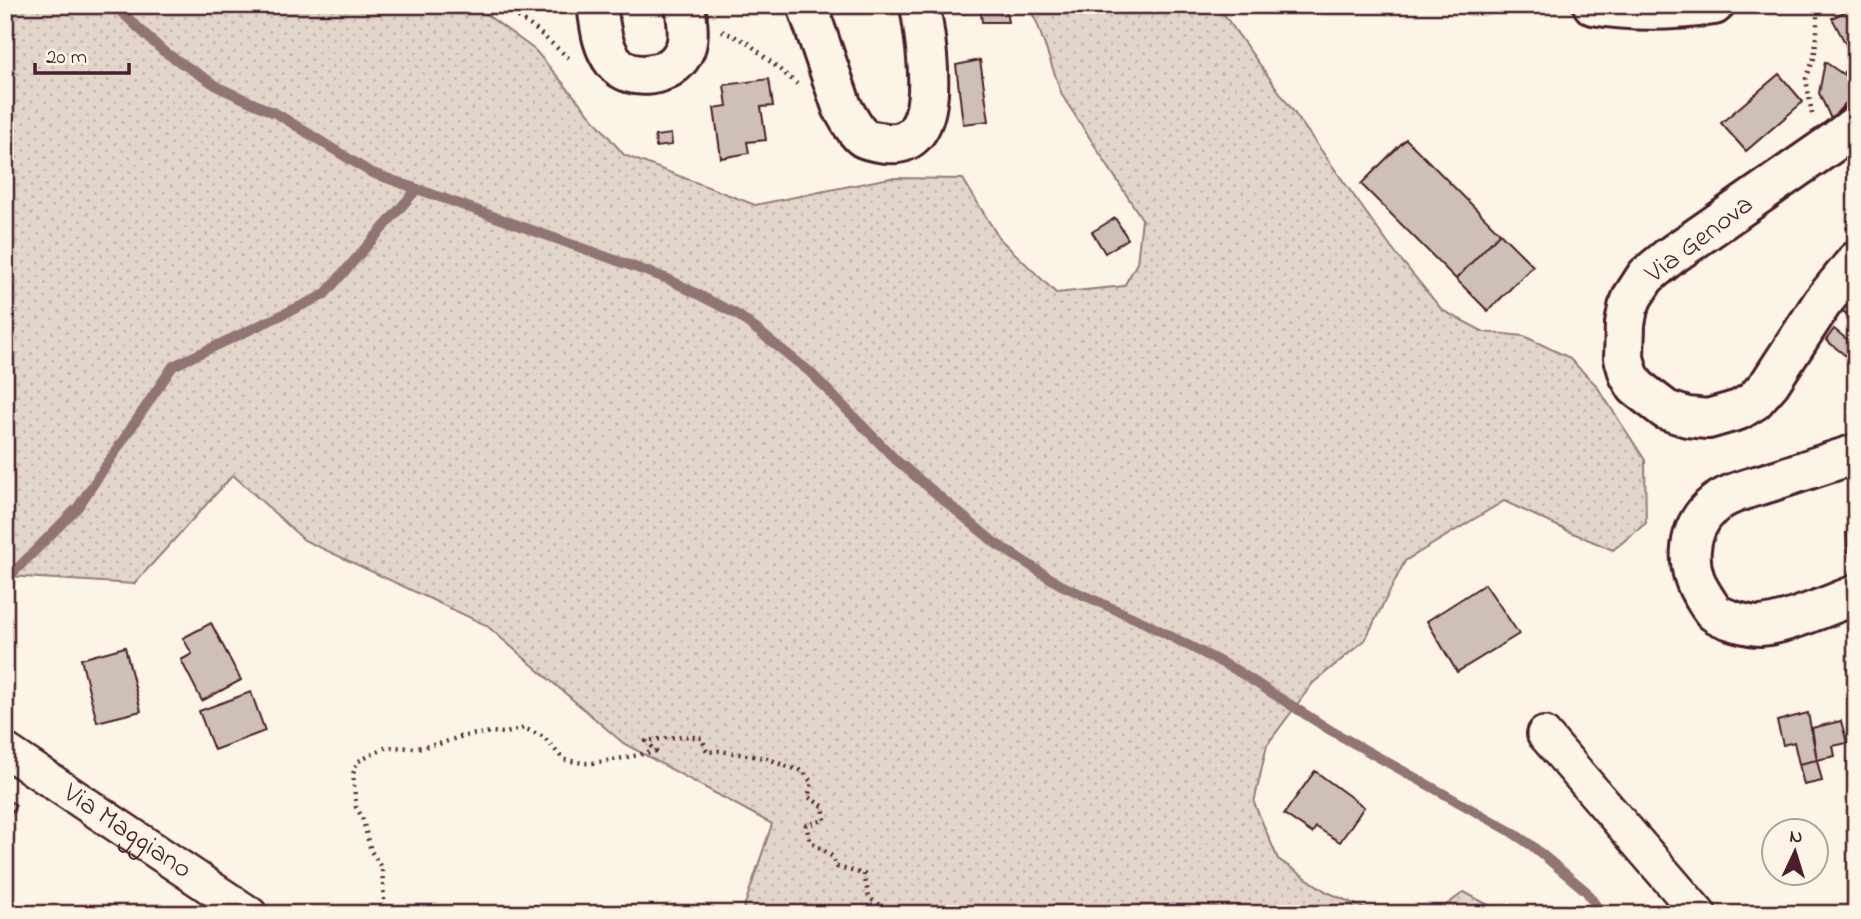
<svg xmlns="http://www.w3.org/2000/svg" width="1861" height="919" font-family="'Indie Flower',sans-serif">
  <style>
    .green { fill: url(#green-dots); stroke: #967a7a; stroke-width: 2 }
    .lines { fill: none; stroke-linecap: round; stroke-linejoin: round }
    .stream { stroke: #917474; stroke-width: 10 }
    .building { fill: #cfc0b7; stroke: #4a1f2b; stroke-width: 2 }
    .minor-casing { stroke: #4a1f2b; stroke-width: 38 }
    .secondary-casing { stroke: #4a1f2b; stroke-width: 44 }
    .path { stroke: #4a1f2b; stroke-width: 4.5; stroke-dasharray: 2 5; stroke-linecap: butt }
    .minor { stroke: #fcf5e5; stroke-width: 33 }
    .secondary { stroke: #fcf5e5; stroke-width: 38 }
    .labels { text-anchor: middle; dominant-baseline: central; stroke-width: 7; stroke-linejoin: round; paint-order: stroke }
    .street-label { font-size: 28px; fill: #4a1f2b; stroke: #fcf5e5 }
  </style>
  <defs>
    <pattern id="green-dots" width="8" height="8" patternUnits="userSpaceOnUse" patternTransform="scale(1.75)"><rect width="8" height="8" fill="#e2d5ca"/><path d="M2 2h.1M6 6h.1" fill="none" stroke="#c3b6ae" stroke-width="1.8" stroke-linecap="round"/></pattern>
  </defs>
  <rect width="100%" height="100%" fill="#fcf5e5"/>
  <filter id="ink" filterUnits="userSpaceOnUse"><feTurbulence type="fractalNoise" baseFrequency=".0143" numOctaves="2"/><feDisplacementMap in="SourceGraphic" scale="14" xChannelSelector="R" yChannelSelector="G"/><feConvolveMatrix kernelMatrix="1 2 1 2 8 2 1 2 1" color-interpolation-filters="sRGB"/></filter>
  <g filter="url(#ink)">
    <!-- green -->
    <path class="green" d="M5,5H470L476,7L535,50L624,155L755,205L890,178L963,179L999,238L1056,293L1124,286L1137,263L1142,219L1062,95L1037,23L1028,5H1217L1392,249L1442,310L1484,332L1524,336L1568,357L1596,385L1645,460L1646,523L1613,550L1568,531L1504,501L1405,561L1365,640L1313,683L1267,745L1254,803L1278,859L1327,892L1377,914H740L742,913L772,824L623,743L486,625L304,540L233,475L134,584L8,576L5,571Z
      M1464,892L1505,914H1434Z"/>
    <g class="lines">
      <!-- stream -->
      <path class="stream" d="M114,5L163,51L220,88L279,115L370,172L668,279L738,315L810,372L896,460L995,543L1061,585L1143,622L1236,670L1330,730L1510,831L1531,845L1586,891L1602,914
        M5,581L78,507L173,366L324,295L417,189"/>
    </g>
    <!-- building -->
    <path class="building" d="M980,5H1005L1008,22H982Z
      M1856,6V57L1853,58L1832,18Z
      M1856,58V81L1844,72L1853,60Z
      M980,60L989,121L963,124L956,65Z
      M1825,62L1856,83V92L1831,119L1819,93Z
      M1779,74L1803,102L1746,151L1721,123Z
      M769,79L773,106L761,107L766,140L747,142L749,153L721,158L714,108L727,106L724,85Z
      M671,134L672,145L656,147L655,136Z
      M1406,139L1500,233L1456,279L1361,184Z
      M1115,218L1128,239L1105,253L1092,232Z
      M1500,233L1533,266L1488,311L1456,279Z
      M1856,300V321L1840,309Z
      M1834,329L1854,345L1846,356L1826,340Z
      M1856,528V551L1847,552L1846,533Z
      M1485,584L1519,634L1457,672L1427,621Z
      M211,623L241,680L202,701L181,660L192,654L183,638Z
      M125,647L141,711L97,722L81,659Z
      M251,692L265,731L214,750L199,711Z
      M1808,713L1817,760L1799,764L1794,742L1783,745L1777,721Z
      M1841,721L1847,743L1833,746L1835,756L1817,760L1812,728Z
      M1817,760L1822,781L1804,785L1799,764Z
      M1315,771L1364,807L1340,842L1316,827L1312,833L1284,814Z
      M5,798L16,805L8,819L5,817Z"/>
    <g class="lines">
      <defs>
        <g id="minor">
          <path d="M1544,734L1699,914"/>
          <path id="s1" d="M5,750L250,914"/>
        </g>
        <path id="secondary" d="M597,5C600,24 601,46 614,62C631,83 671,77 683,53C691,40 687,20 685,5
          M807,5L842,107C847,116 856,133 864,138C869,141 880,142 886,143C948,150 925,40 920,5
          M1593,5C1634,12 1673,11 1714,5
          M1856,125L1834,142L1669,257L1646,276L1633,296L1628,308L1625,324L1624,358L1629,375L1636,387L1666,410L1687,417L1708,419L1739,410L1754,401L1770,383L1822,303L1856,261
          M1856,454C1827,463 1798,473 1770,482C1751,488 1726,493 1711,507C1685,532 1685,570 1705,599C1707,602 1711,609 1714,612C1723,619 1748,626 1760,626C1785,625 1831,604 1856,595"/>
      </defs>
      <!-- minor casing -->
      <use href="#minor" class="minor-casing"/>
      <!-- secondary casing -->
      <use href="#secondary" class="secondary-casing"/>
      <!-- path -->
      <path class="path" d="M501,5L534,28L572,61
        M722,31L747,42L797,84
        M1812,114L1806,79L1814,58L1817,34V5
        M1847,229L1853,207L1855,173L1852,169
        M385,914L382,869L371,851L362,817L356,807L353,774L357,762L387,747L416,748L439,744L463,736L490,732L506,733L524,728L544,737L564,760C574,761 584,764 593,763C615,760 635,756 656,751L646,741L682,736L702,738L707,752L719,751L767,758L785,766L803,771L812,783L808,797L823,806L825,820L806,825L810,841L832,856L837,867L864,874L869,898L893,914"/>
      <!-- minor -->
      <use href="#minor" class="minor"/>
      <!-- secondary -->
      <use href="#secondary" class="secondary"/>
    </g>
  </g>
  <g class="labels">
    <!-- street labels -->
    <g class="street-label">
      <text transform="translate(1700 240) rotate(-37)">Via Genova</text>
      <text stroke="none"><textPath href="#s1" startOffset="147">Via Maggiano</textPath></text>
    </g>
  </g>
  <!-- margin -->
  <rect width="1861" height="919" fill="none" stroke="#fcf5e5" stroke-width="28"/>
  <rect x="14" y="14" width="1833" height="891" fill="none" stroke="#4a1f2b" stroke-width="2.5" filter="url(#ink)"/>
  <!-- north arrow -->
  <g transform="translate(1795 852) rotate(4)"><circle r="33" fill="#fcf5e5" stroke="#b59f9b" stroke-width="2"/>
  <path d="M0-5L12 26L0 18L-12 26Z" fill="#4a1f2b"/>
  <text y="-10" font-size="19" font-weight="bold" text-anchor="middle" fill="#4a1f2b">N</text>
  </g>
  <!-- scale -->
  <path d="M35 63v10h94v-10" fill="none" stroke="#4a1f2b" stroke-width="3.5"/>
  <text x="46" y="63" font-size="21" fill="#4a1f2b" stroke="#fcf5e5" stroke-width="5" paint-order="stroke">20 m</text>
</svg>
